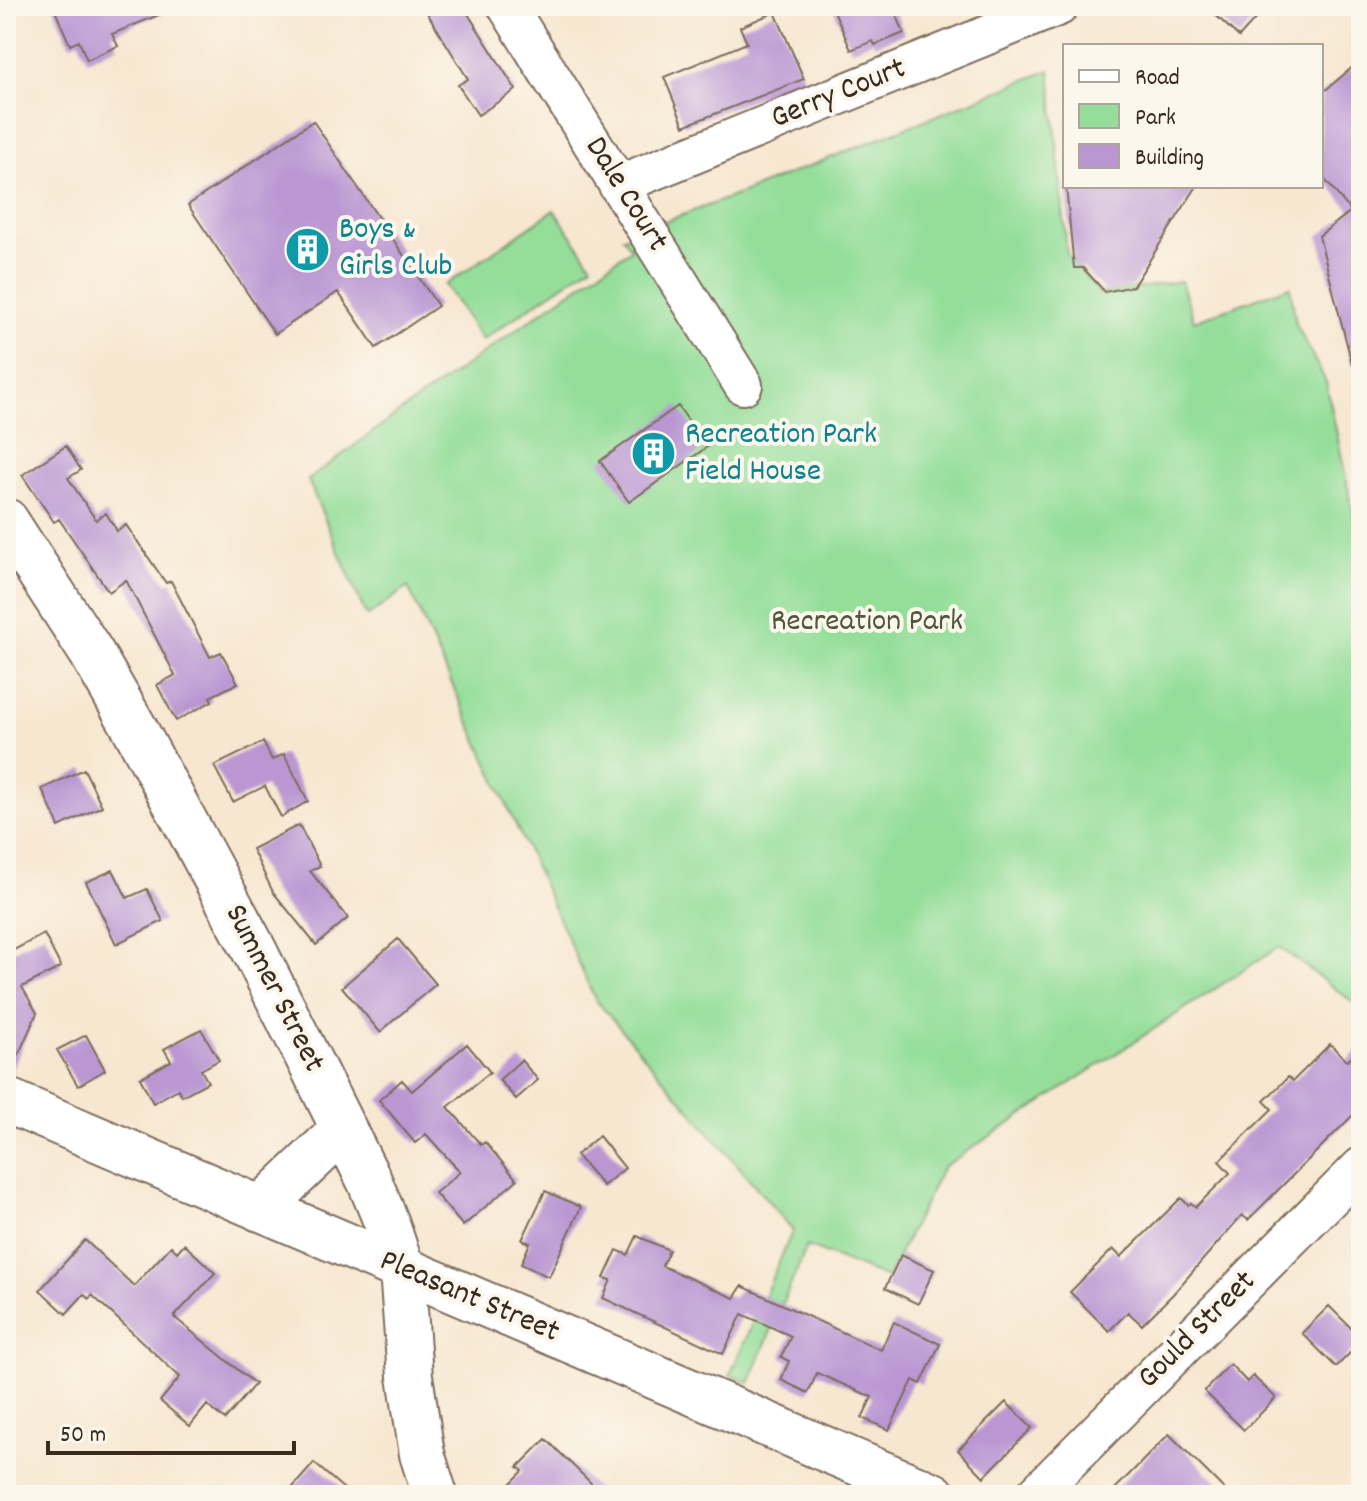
<svg xmlns="http://www.w3.org/2000/svg" width="1367" height="1501" font-family="Dekko,sans-serif">
  <style>
    .green { fill: #94de9a; stroke: #68845c; stroke-width: 2 }
    .building { fill: #ba96d3 }
    .lines { fill: none; stroke-linecap: round; stroke-linejoin: round }
    .minor-casing { stroke: #7d6c5c; stroke-width: 42 }
    .tertiary-casing { stroke: #7d6c5c; stroke-width: 48 }
    .primary-casing { stroke: #7d6c5c; stroke-width: 48 }
    .minor { stroke: #fff; stroke-width: 38 }
    .tertiary { stroke: #fff; stroke-width: 44 }
    .primary { stroke: #fff; stroke-width: 44 }
    .labels { text-anchor: middle; dominant-baseline: central; stroke-width: 8; stroke-linejoin: round; paint-order: stroke }
    .street-label { font-size: 32px; fill: #3b2a1e; stroke: #fbf7ec }
    .culture-label { font-size: 32px; fill: #0d838f; stroke: #fbf7ec; text-anchor: start }
    .park-label { font-size: 32px; fill: #51573d; stroke: #fbf7ec }
  </style>
  <rect width="100%" height="100%" fill="#fbf7ec"/>
  <filter id="ink" filterUnits="userSpaceOnUse"><feTurbulence type="fractalNoise" baseFrequency=".0125" numOctaves="2"/><feDisplacementMap in="SourceGraphic" scale="16" xChannelSelector="R" yChannelSelector="G"/><feConvolveMatrix kernelMatrix="1 2 1 2 8 2 1 2 1" color-interpolation-filters="sRGB"/></filter>
  <filter id="wash" filterUnits="userSpaceOnUse"><feTurbulence type="fractalNoise" baseFrequency=".006" numOctaves="4" result="noise"/><feDisplacementMap in="SourceGraphic" scale="32" xChannelSelector="R" yChannelSelector="G"/><feGaussianBlur stdDeviation="1.8" result="paint"/><feColorMatrix in="noise" values="0 0 0 0 0 0 0 0 0 0 0 0 0 0 0 0 0 1.4 0 .05"/><feComposite in="paint" operator="in"/></filter>
  <g filter="url(#wash)">
    <rect width="100%" height="100%" fill="#f7e7d0"/>
    <!-- green -->
    <path class="green" d="M1050,70L1067,254L1100,294L1181,281L1194,321L1290,286L1296,324L1326,382L1361,551V1008L1279,947L943,1167L887,1278L807,1246L749,1383L730,1375L793,1230L595,999L408,587L368,616L365,613L308,480L404,409L631,249L623,237L742,193Z
      M554,210L592,265L482,340L445,285Z"/>
    <g id="blocks">
      <!-- building -->
      <path class="building" d="M53,6H178V7L112,34L118,46L87,60L79,41L70,45Z
        M423,6H463L516,90L478,115L458,85L468,79Z
        M832,6H893L904,33L875,45L873,41L851,50Z
        M1206,6H1267L1239,37Z
        M775,12L804,79L684,126L664,77L747,43L740,27Z
        M1361,60V363L1352,364L1319,236L1351,211L1321,175V94Z
        M313,121L438,306L376,348L338,292L275,334L188,205Z
        M1066,186H1197L1133,286L1105,292L1083,268H1074Z
        M678,406L707,447L629,502L600,461Z
        M66,446L81,470L68,478L96,520L106,513L117,531L126,525L166,583L171,581L210,657L221,652L238,683L210,697L212,701L176,721L157,685L175,675L126,580L109,592L59,519L54,522L22,475Z
        M263,742L272,760L284,754L308,801L281,817L265,786L233,802L214,766Z
        M84,769L102,806L59,827L42,789Z
        M299,825L320,866L310,871L348,918L316,945L273,892L252,849Z
        M113,870L127,898L147,889L163,921L116,944L86,882Z
        M44,934L61,967L22,987L37,1013L9,1076H6V954Z
        M398,939L436,984L380,1032L342,987Z
        M201,1029L219,1060L201,1070L208,1082L182,1096L178,1089L153,1103L140,1078L171,1061L164,1049Z
        M86,1035L105,1070L78,1086L57,1050Z
        M467,1044L490,1072L448,1107L481,1145L485,1142L517,1180L463,1226L435,1193L460,1172L426,1134L415,1143L379,1100L402,1080L412,1091Z
        M1330,1044L1347,1061L1361,1047V1107L1248,1220L1242,1215L1173,1294L1142,1325L1128,1312L1109,1331L1070,1292L1113,1249L1121,1257L1181,1198L1188,1205L1191,1203L1196,1207L1230,1173L1219,1161L1272,1109L1264,1101L1288,1077L1293,1081Z
        M521,1060L538,1080L516,1099L499,1080Z
        M599,1136L625,1168L603,1186L576,1155Z
        M545,1191L581,1207L549,1277L521,1264L530,1243L522,1240Z
        M637,1236L669,1250L662,1266L734,1298L742,1286L881,1350L894,1322L940,1344L921,1384L913,1380L889,1430L862,1418L872,1397L817,1373L808,1393L781,1380L789,1361L781,1357L791,1336L742,1314L723,1354L603,1298L611,1280L604,1278L617,1250L628,1255Z
        M85,1240L134,1286L171,1246L177,1252L184,1244L215,1273L174,1317L255,1384L225,1420L207,1405L190,1426L160,1401L180,1377L92,1295L89,1299L84,1294L66,1314L40,1290Z
        M901,1255L934,1270L918,1304L885,1288Z
        M1329,1306L1361,1338V1342L1336,1367L1302,1333Z
        M1230,1364L1247,1382L1253,1376L1276,1398L1244,1430L1204,1391Z
        M1006,1402L1032,1428L984,1477L958,1450Z
        M1169,1434L1230,1495H1109Z
        M546,1439L603,1495H499L523,1471L518,1467Z
        M314,1463L351,1495H286Z"/>
    </g>
  </g>
  <g filter="url(#ink)">
    <use href="#blocks" fill-opacity="0" stroke="#7d6c5c" stroke-width="2"/>
    <g class="lines">
      <defs>
        <path id="minor" d="M507,6L743,385
          M618,185L1059,6
          M1035,1495L1361,1167"/>
        <path id="tertiary" d="M6,521L91,652L134,727L251,944L369,1180L387,1224L402,1270L410,1376L422,1454L435,1495"/>
        <path id="primary" d="M6,1100L933,1495
          M260,1209L344,1129"/>
      </defs>
      <!-- minor casing -->
      <use href="#minor" class="minor-casing"/>
      <!-- tertiary casing -->
      <use href="#tertiary" class="tertiary-casing"/>
      <!-- primary casing -->
      <use href="#primary" class="primary-casing"/>
      <!-- minor -->
      <use href="#minor" class="minor"/>
      <!-- tertiary -->
      <use href="#tertiary" class="tertiary"/>
      <!-- primary -->
      <use href="#primary" class="primary"/>
    </g>
  </g>
  <!-- icons -->
  <defs>
    <symbol id="building-disc" viewBox="-11 -11 22 22"><circle r="9.5" fill="#0f9aa8" stroke="#fbf7ec"/><path d="M-4-6H4V6H1V3H-1V6H-4ZM-2.5-4.3h1.7v1.8h-1.7ZM.8-4.3h1.7v1.8H.8ZM-2.5-1h1.7V.8h-1.7ZM.8-1h1.7V.8H.8Z" fill="#fff"/></symbol>
  </defs>
  <g fill-rule="evenodd">
    <use href="#building-disc" x="282" y="224" width="51" height="51"/>
    <use href="#building-disc" x="628" y="428" width="51" height="51"/>
  </g>
  <g class="labels">
    <!-- street labels -->
    <g class="street-label">
      <text transform="translate(839 95) rotate(-22)">Gerry Court</text>
      <text transform="translate(625 195) rotate(58)">Dale Court</text>
      <text transform="translate(273 989) rotate(63)">Summer Street</text>
      <text transform="translate(469 1298) rotate(23)">Pleasant Street</text>
      <text transform="translate(1198 1331) rotate(-45)">Gould Street</text>
    </g>
    <!-- culture labels -->
    <g class="culture-label">
      <text x="339" y="231">Boys &amp;<tspan x="339" dy="37">Girls Club</tspan></text>
      <text x="685" y="436">Recreation Park<tspan x="685" dy="37">Field House</tspan></text>
    </g>
    <!-- park labels -->
    <g class="park-label">
      <text x="867" y="623">Recreation Park</text>
    </g>
  </g>
  <!-- margin -->
  <rect width="1367" height="1501" fill="none" stroke="#fbf7ec" stroke-width="32"/>
  <!-- legend -->
  <rect x="1063" y="44" width="260" height="144" fill="#fbf7ec" stroke="#aea59a" stroke-width="2"/>
  <rect x="1079" y="70" width="40" height="12" fill="#ffffff" stroke="#aea59a" stroke-width="2"/>
  <text x="1135" y="84" font-size="24" fill="#3b2a1e">Road</text>
  <rect x="1079" y="104" width="40" height="24" fill="#94de9a" stroke="#aea59a" stroke-width="2"/>
  <text x="1135" y="124" font-size="24" fill="#3b2a1e">Park</text>
  <rect x="1079" y="144" width="40" height="24" fill="#ba96d3" stroke="#aea59a" stroke-width="2"/>
  <text x="1135" y="164" font-size="24" fill="#3b2a1e">Building</text>
  <!-- scale -->
  <path d="M48 1441v12h246v-12" fill="none" stroke="#3b2a1e" stroke-width="4"/>
  <text x="60" y="1441" font-size="24" fill="#3b2a1e" stroke="#fbf7ec" stroke-width="6" paint-order="stroke">50 m</text>
</svg>
